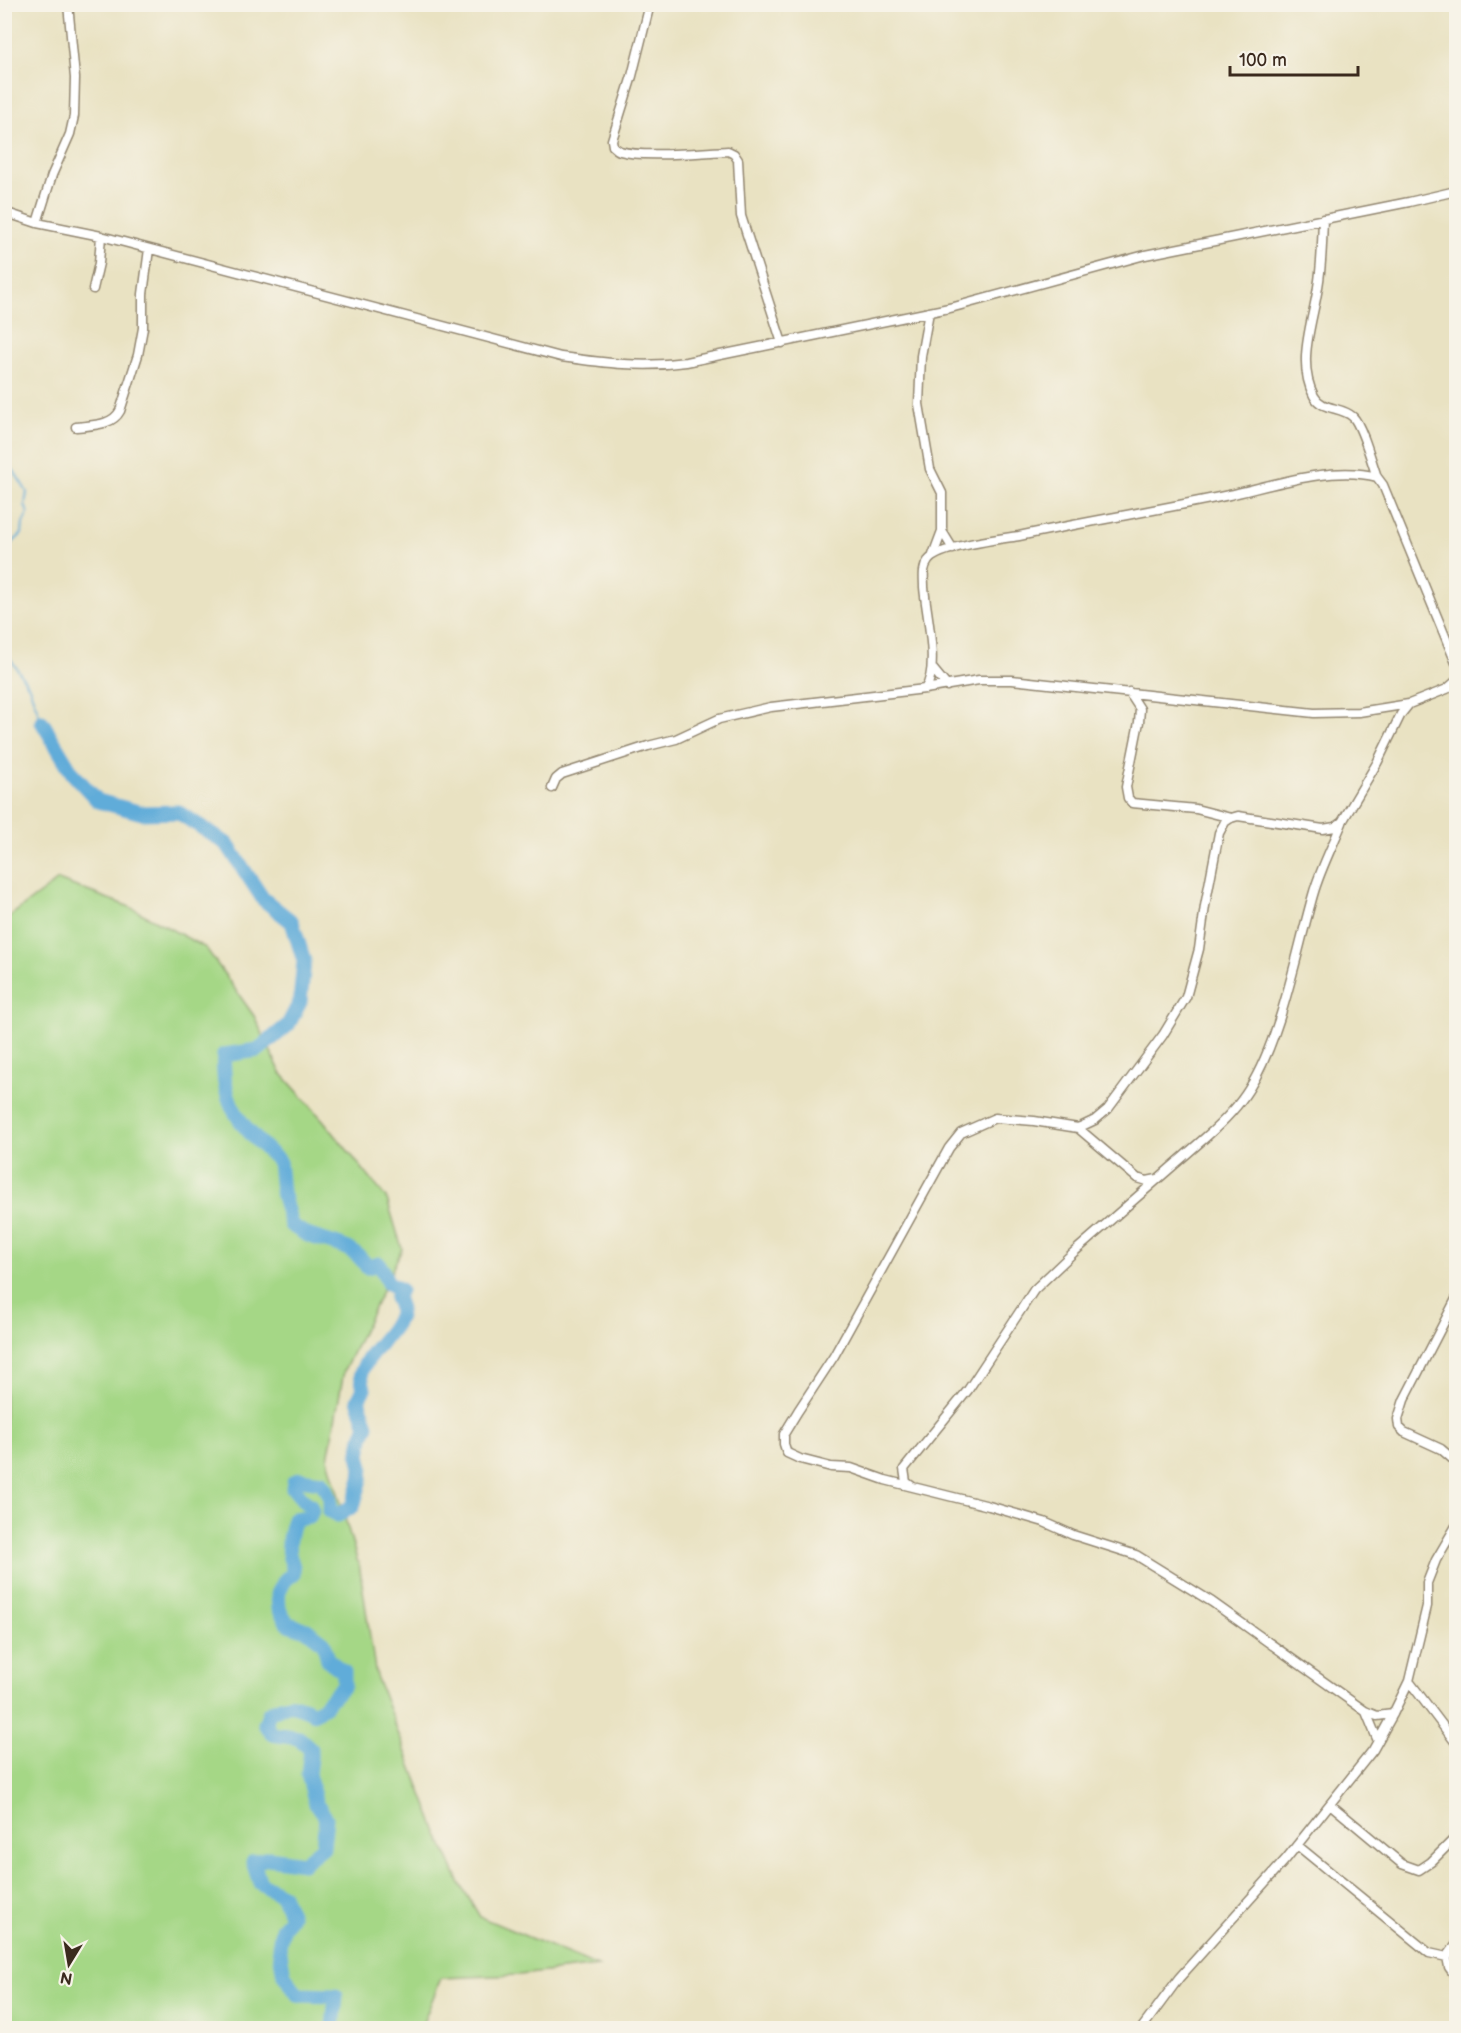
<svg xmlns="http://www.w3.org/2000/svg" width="1461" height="2033" font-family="'Balsamiq Sans',sans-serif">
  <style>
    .green { fill: #a5d786; stroke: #708052; stroke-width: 1.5 }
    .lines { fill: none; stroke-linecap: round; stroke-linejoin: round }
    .stream { stroke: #60acd9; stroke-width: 2 }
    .river { stroke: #60acd9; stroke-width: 15 }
    .minor-casing { stroke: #928670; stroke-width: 11 }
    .minor { stroke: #fff; stroke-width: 8 }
  </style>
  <rect width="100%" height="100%" fill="#f7f3e8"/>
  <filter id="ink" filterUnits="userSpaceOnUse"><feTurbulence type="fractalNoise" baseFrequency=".0167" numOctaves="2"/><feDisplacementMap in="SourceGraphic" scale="12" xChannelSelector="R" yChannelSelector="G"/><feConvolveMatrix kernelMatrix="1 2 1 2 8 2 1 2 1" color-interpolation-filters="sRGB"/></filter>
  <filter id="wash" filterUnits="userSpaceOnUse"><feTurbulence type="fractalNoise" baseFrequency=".008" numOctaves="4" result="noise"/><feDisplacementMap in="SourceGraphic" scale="24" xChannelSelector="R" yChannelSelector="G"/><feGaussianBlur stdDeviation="1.35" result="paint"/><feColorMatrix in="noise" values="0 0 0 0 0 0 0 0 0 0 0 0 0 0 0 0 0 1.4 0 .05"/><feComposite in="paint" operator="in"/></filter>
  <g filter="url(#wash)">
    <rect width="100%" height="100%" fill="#e9e2c2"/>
    <!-- green -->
    <path class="green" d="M58,880L130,907L206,948L254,1016L281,1073L323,1120L387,1199L402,1249L344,1371L328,1459L360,1570L376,1676L436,1830L458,1880L480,1917L598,1966L519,1975L441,1978L421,2028H5L4,923L6,919Z"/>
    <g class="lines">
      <!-- stream -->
      <path class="stream" d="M4,460L14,471L27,492L25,505L28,513L23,523L22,534L4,550
        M4,649L29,687L42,722"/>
      <!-- river -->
      <path class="river" d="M42,722L73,774L98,801L142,813L178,812L227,844L263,899L292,922L304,961L300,1002L288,1025L258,1050L224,1055C220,1105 244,1130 279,1161L282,1192L291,1225C298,1229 305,1235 313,1237C333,1244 355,1246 367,1267L379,1264L388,1283L400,1290L396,1298C398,1302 400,1307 400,1311C399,1329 368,1351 362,1371C360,1376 363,1384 364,1389L358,1400L367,1425L362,1438L359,1455L362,1467L361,1479L353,1506L338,1515L330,1511V1498L322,1482L300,1479L294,1482L293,1488L304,1501L310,1505L312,1511L309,1517L294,1519C291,1528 287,1544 289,1554C291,1564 294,1563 293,1574L285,1580L278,1594L279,1609L288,1624L307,1630L324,1643L328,1660L344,1672V1685L323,1707L315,1713C293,1704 291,1700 269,1713L265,1724L272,1734L299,1738L311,1749L308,1774L316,1804L326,1818L323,1847L303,1863L269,1858L253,1862L260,1883L282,1895L291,1916L282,1929L279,1947L284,1975L298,1995L336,1996L333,2028"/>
    </g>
  </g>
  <g filter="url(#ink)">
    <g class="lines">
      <defs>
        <path id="minor" d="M650,4L632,76L612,140L613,146C615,148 617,150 620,151C643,158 702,152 728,151L734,154L738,160L741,216L782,343
          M4,212L37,223L101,236L561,357C604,363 643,368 686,362L954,307L1145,255L1409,202L1456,191
          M1323,219C1322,242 1322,265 1318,287C1313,322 1296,362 1314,396C1322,411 1341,406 1353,417C1362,426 1372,463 1377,477
          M37,223L52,175L70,134L74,116L75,78L68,4
          M93,289L99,263L101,236
          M929,312L921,356L919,404L930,469L942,493V531L953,549
          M76,427C92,425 112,426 120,411L138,355L143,328V294L149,249
          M933,555L942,531
          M933,669L947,686
          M925,689L979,680H1012L1314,713L1359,712L1409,704
          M1129,692L1140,709L1139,722L1126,787L1128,798L1132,803L1196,809L1231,818
          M552,788L556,779L562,774L648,746L676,739L719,719L771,707L925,689C940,669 926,613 924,587C924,578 922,569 928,561C938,546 1000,539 1019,536C1089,521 1159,510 1229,495C1273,485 1333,465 1377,477L1383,485L1456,663
          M1078,1128L1137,1178L1147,1181L1157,1179
          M1456,1299L1404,1400L1398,1419L1399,1427L1404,1432L1441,1449L1456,1462
          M913,1487L906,1482L904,1469L968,1390L1034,1290L1074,1252L1206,1137C1222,1123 1238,1107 1249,1089C1281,1038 1296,954 1313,895C1320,870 1332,847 1342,823
          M1456,1526L1436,1560L1427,1583V1606L1409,1681L1456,1743
          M1366,1712L1378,1741
          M1393,1714L1377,1716L1365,1711L1212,1602L1136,1555L1073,1535L1044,1522L989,1506L885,1480L851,1468L831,1467L800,1459L787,1453L784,1444V1434L798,1411L834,1356L949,1148L961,1133L995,1118L1034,1121L1078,1128L1095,1120L1108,1109L1163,1035L1186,997L1199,949L1205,906L1219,833L1225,822L1231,818L1238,816L1323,829L1335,827L1342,822L1377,763L1401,714L1409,704L1447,689L1456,681
          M1330,1804L1402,1864L1419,1870L1431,1862L1456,1837
          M1297,1845L1429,1953L1447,1957
          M1456,1945L1447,1957L1449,1967L1456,1977
          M1142,2028L1179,1978L1286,1859L1373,1750L1393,1714L1409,1681"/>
      </defs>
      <!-- minor casing -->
      <use href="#minor" class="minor-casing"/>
      <!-- minor -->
      <use href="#minor" class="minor"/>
    </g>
  </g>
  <!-- margin -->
  <rect width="1461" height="2033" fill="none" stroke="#f7f3e8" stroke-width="24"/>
  <!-- north arrow -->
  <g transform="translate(69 1964) rotate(191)" stroke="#f7f3e8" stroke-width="4.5" paint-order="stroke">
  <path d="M0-4.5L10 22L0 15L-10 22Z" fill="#3b2a1e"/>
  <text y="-9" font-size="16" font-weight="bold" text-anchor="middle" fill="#3b2a1e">N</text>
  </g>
  <!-- scale -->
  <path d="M1230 66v9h128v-9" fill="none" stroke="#3b2a1e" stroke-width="3"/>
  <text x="1239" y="66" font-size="18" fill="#3b2a1e" stroke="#f7f3e8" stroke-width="4.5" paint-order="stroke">100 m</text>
</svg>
